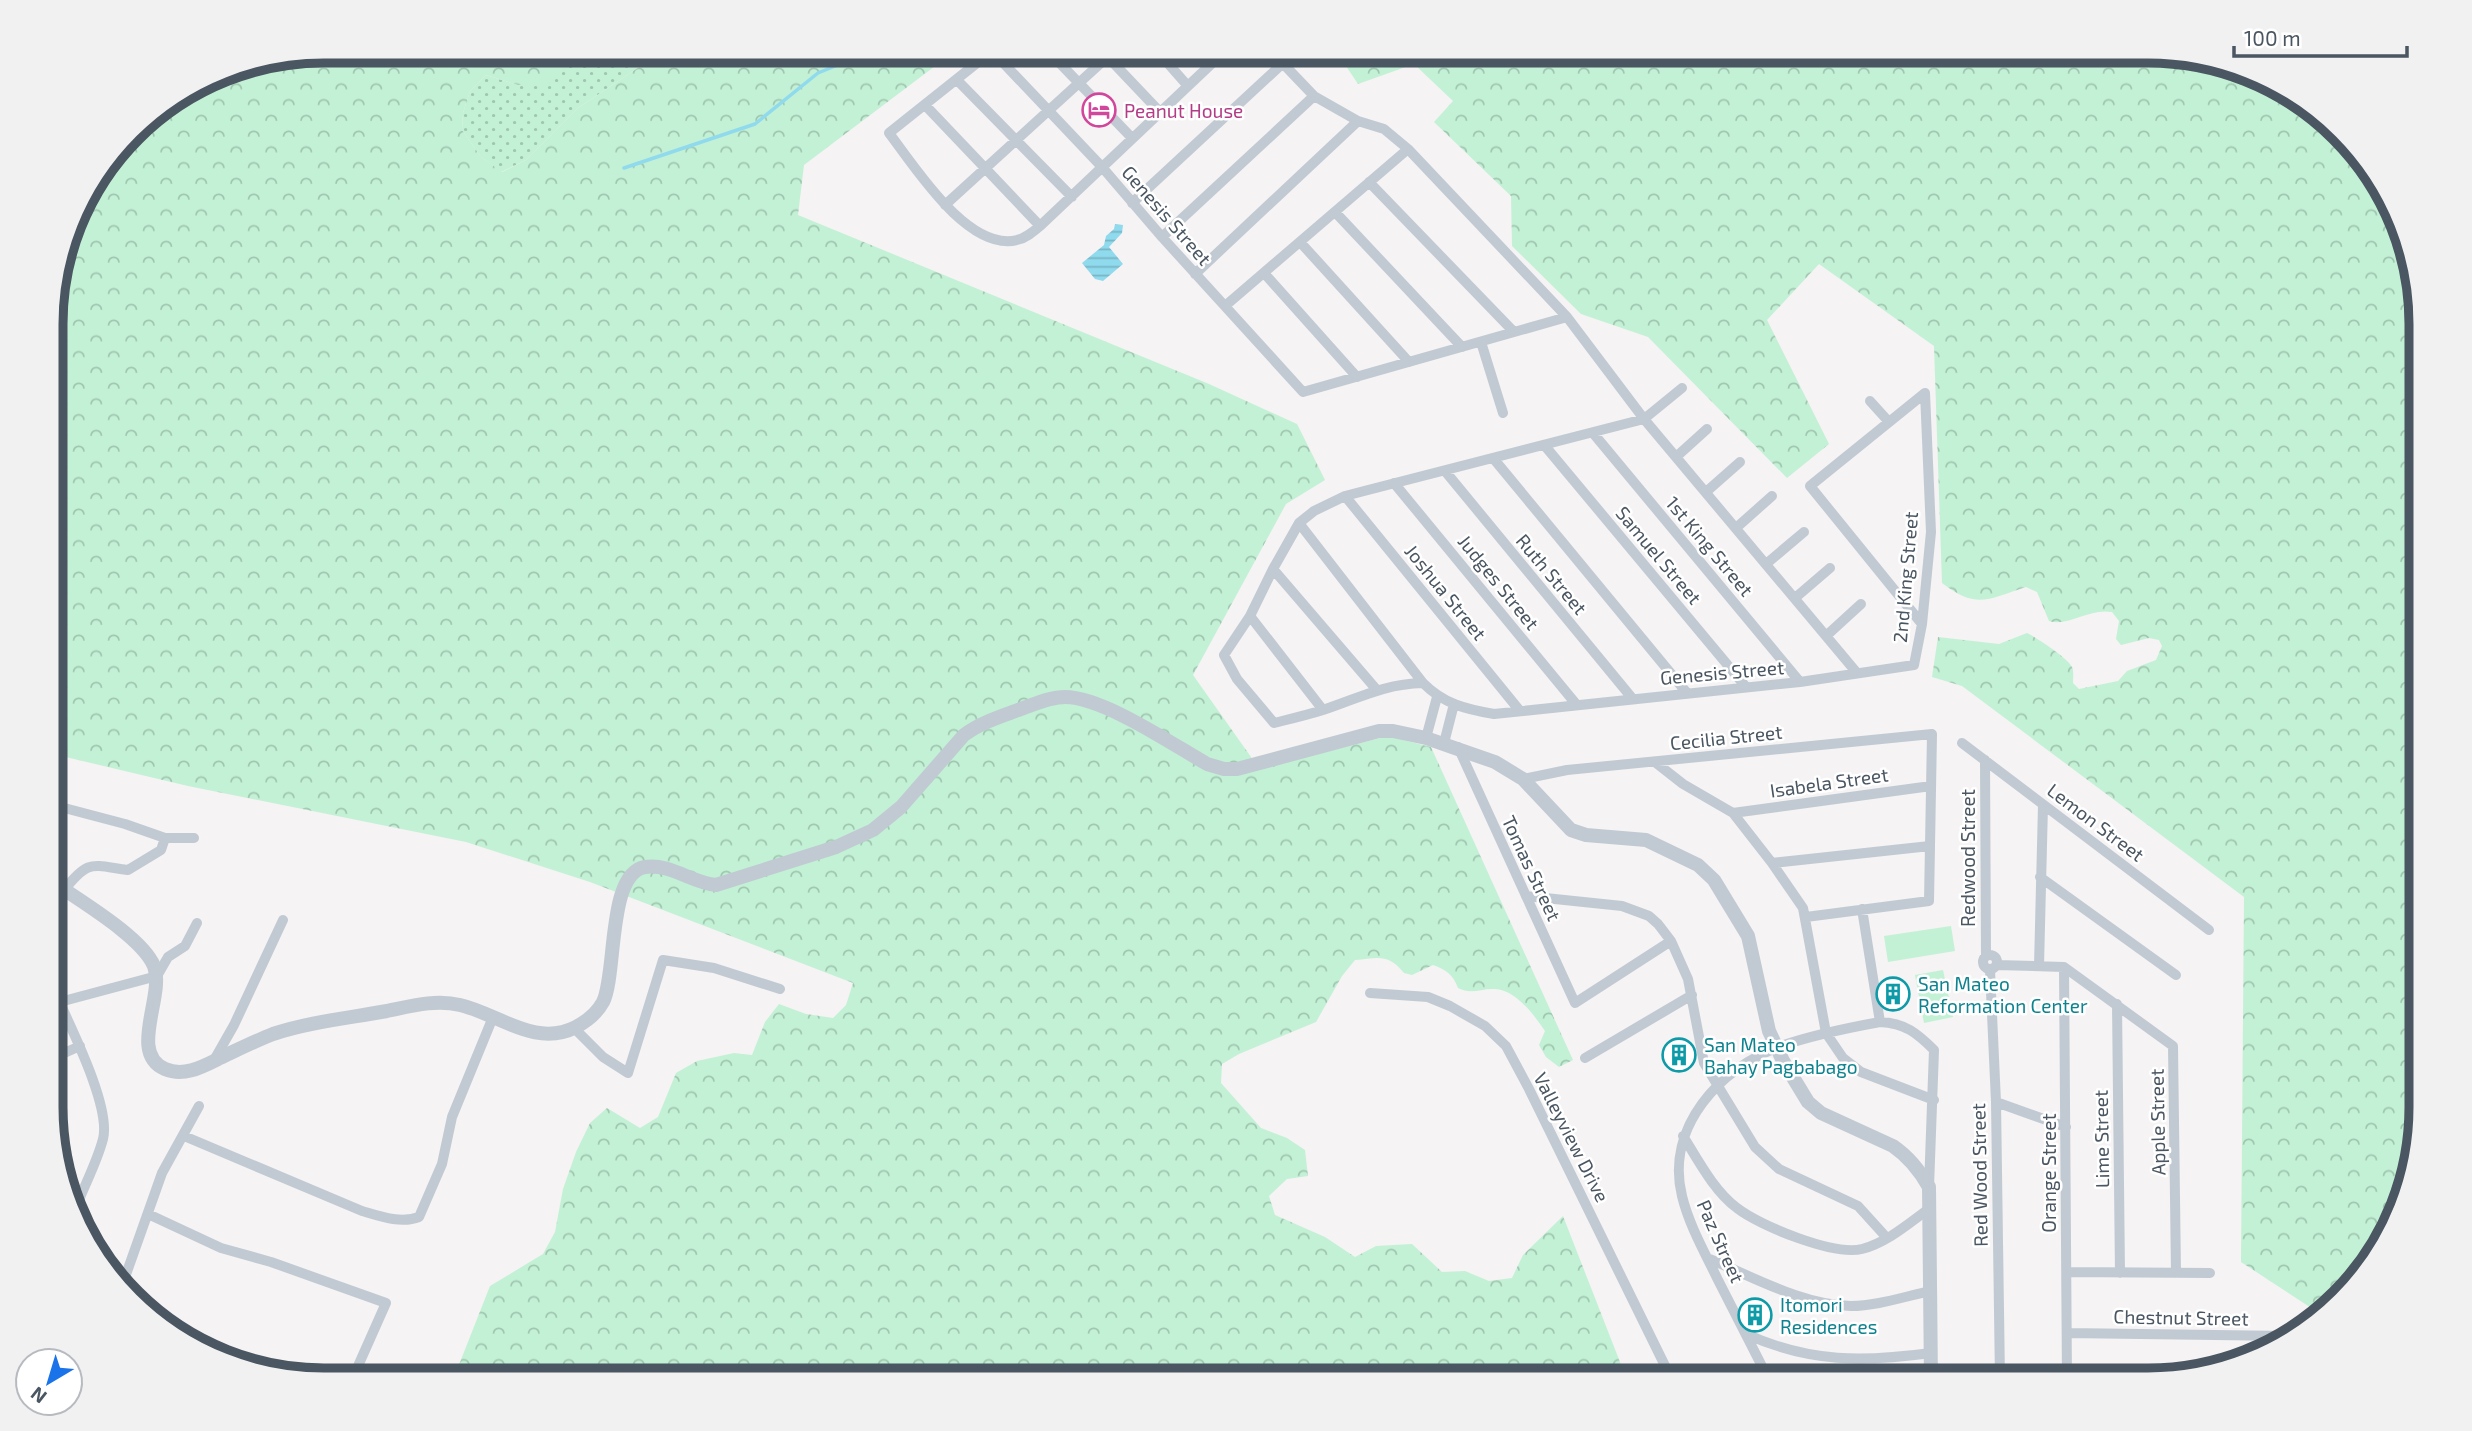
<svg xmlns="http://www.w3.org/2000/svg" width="2472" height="1431" font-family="'Exo 2',sans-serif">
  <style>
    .grass { fill: url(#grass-dots) }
    .forest { fill: url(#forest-crowns) }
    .pitch { fill: #c3f1d5 }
    .water { fill: url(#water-rules) }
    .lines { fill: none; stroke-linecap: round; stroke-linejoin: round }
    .stream { stroke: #90daee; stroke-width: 3.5 }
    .minor { stroke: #c1cad2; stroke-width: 10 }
    .tertiary { stroke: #c1cad2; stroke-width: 14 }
    .labels { text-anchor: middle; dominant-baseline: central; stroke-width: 5; stroke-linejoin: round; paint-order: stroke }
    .hotel-label { font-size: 19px; fill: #b23c85; stroke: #fff; text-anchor: start }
    .street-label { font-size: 19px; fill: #4a5661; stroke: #fff }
    .culture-label { font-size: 19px; fill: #0d838f; stroke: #fff; text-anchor: start }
    .rim { fill: none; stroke: #4a5661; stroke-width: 9 }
  </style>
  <defs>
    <pattern id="grass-dots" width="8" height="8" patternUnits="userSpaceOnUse" patternTransform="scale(1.75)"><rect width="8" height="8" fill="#c3f1d5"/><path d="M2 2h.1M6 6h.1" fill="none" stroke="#a0c6b0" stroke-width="1.8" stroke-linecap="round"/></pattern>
    <pattern id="forest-crowns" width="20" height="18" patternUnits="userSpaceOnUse" patternTransform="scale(1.75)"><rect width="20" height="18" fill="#c3f1d5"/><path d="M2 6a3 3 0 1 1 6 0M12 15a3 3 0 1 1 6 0" fill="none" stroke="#a0c6b0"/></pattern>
    <pattern id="water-rules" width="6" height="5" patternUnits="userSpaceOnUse" patternTransform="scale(1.75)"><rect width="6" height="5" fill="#90daee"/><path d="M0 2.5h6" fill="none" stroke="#78b4c4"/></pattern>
  </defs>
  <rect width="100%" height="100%" fill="#f5f3f3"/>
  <!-- grass -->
  <path class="grass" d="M574,51H663L578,108L526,160L501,172L481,157L462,130L463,113L470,91L486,75L518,85L569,64Z"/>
  <!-- forest -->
  <path class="forest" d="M324,51H574L569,64L550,83L518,85L486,75L470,91L463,113L462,130L481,157L502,172L526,160L578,108L663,51H955L804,165L798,215L1209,384L1297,424L1325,480L1286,504L1193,675L1251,757L1254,770L1388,736L1431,747L1573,1060L1559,1067L1546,1057L1539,1045L1545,1031C1534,1015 1516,990 1495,989C1481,988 1472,995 1458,988C1453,974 1446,970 1433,965L1412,975L1404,973C1388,953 1378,958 1355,960L1342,976L1316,1022L1239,1054L1222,1064L1221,1083L1261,1128L1287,1138L1305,1150L1308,1176L1287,1179L1269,1196L1275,1215L1325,1237L1355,1257L1376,1246L1412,1244L1442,1272L1465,1271L1489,1281L1512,1278L1523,1255L1563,1216L1627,1380H453L490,1286L543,1254L555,1232L563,1189L576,1152L590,1123L607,1108L640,1128L658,1117L676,1073L697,1061L734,1053L752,1055L765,1022L779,1004L806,1014L833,1018L846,1005L853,983L590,882L466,842L188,786L53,754V289L79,203L144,119L220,71Z
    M1336,51H2148L2219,60L2285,88L2375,173L2407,237L2421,306V1124L2384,1244L2341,1300L2322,1315L2241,1262L2244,897L1962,686L1932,677L1938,637L1999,644L2027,633C2036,637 2069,659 2072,667C2074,671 2073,678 2073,683L2079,689L2118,681L2127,671L2156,660L2162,646L2159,640L2149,638L2121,645L2116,639L2119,621L2112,612C2088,608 2069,627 2049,621L2037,592L2026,587C1988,599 1977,610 1942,583L1934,346L1819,264L1767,320L1829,444L1787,478L1648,337L1581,314L1512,246L1511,196L1434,122L1453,101L1414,64L1358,84Z"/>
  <!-- pitch -->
  <path class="pitch" d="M1951,926L1955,951L1888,962L1884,936Z
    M1943,970L1953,1017L1924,1023L1915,975Z"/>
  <!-- water -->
  <path class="water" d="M1115,224L1123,225L1122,233L1109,247L1123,264L1103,281L1095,279L1082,263L1104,245L1106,236L1114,229Z"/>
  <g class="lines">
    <!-- stream -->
    <path class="stream" d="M624,168L755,124L818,73L857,57L864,51"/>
    <!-- minor -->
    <path class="minor" d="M992,51L1102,167L1162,237L1303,392L1567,317
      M992,51L889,133C915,167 968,252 1017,240C1026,238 1033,232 1040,226L1225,51
      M1048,51L1132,138
      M1102,51L1159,111
      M1157,51L1187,85
      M1271,51L1314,96L1358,121L1384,129L1408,149L1567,317L1644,419L1857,673
      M957,80L1072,197
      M925,105L1040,226
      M1369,182L1514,332
      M1132,203L1282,64
      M945,205L1114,51
      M1335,212L1462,347
      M1162,237L1314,96
      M1300,242L1409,362
      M1264,273L1357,377
      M1195,274L1358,121
      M1225,306L1408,149
      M1481,342L1503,413
      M1870,401L1889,422
      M1593,433L1800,682
      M1545,446L1746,687
      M1676,457L1707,429
      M1493,458L1687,693
      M1445,471L1632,698
      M1394,483L1576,704
      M1706,492L1740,462
      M1345,496L1520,711
      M1299,523L1423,683C1444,704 1465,709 1494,714L1800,682L1914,665L1922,624L1931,532L1925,393
      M1736,528L1772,496
      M1766,564L1804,532
      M1273,569L1376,689
      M1795,598L1830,568
      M1250,616L1323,710
      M1922,624L1810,486L1925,393
      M1826,636L1861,604
      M1423,683C1384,684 1359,698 1323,710C1307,715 1290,719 1274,723L1237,679L1224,655L1250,616L1273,569L1299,523L1314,511L1345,496L1368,490L1644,419L1682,388
      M1426,738L1437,697
      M1444,743L1454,704
      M1962,743L2209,930
      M1458,747L1575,1003L1671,941
      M1985,760L1986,956
      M1655,762L1683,784L1733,813L1772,863L1803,908L1826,1033L1843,1058L1861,1072L1934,1100
      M1523,779L1567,770L1932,734L1929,901L1806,917
      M53,805L125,824L165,838H194
      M1733,813L1931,786
      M1772,863L1930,846
      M2040,877L2176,975
      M64,890C89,859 91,865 128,870L161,850L165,838
      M1526,896L1622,906L1649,916L1658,924L1671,941L1688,979L1704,1063L1755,1147L1779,1169L1858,1206L1887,1238
      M1862,909L1880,1022C1905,1023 1917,1033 1934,1050L1929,1187
      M1983 962a7 7 0 1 1 14 0a7 7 0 1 1-14 0Z
      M1997,965L2064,967L2173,1046L2176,1273
      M2039,966L2043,805
      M2064,967L2067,1380
      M1990,970L1996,1102L2000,1380
      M1370,993L1428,997L1450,1006L1485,1026L1506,1046L1529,1089L1672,1380
      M59,1001C73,1032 111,1108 103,1139C97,1162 85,1184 77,1205
      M56,1003L157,976L168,957L185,946L197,923
      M2117,1004L2120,1273
      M574,1028L603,1057L628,1073L663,960L714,968L780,989
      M53,1058L80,1046
      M1585,1058L1692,995
      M213,1062L234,1025L283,920
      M1996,1102L2066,1127
      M53,1114L57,1125L53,1141
      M184,1136L362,1211C379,1216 401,1224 419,1217L442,1164L452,1117L493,1017
      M1683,1136C1698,1160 1714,1191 1737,1208C1760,1226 1834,1256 1862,1249C1888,1242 1909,1223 1930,1208
      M148,1214L221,1248L271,1262L386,1303L354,1375
      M1707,1258C1752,1276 1801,1305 1851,1306C1877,1306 1906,1296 1931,1291
      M2067,1272L2210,1273
      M123,1283L162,1173L199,1106
      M2067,1333L2295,1336
      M1746,1334C1810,1363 1864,1362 1931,1353
      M1769,1380C1752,1346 1735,1313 1718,1280C1705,1253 1689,1225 1682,1196C1665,1127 1720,1068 1781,1046C1813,1035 1847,1028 1880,1022"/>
    <!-- tertiary -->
    <path class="tertiary" d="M53,882C80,901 142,937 154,966C165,996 128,1053 165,1069C184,1077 202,1067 220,1058C237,1050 255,1041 273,1034C309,1022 349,1018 387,1011C411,1006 436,999 460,1005C499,1014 535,1048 576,1027C587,1021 597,1013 603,1002C617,974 607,873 645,867C670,863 692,883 716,885L836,847L873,830L901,807L964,735C980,723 999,717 1018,710C1033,705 1049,697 1065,697C1103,697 1172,744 1207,764L1224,769H1237L1379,731H1393L1426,738L1495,762L1523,779L1571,830L1586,835L1646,840L1698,865L1714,880L1748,936L1769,1031L1783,1061L1808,1102L1821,1113L1893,1146C1909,1157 1920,1171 1929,1187L1931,1380"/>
  </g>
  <!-- icons -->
  <defs>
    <symbol id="hotel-ring" viewBox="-11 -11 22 22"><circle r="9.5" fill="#fff" stroke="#d1479c" stroke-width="1.5"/><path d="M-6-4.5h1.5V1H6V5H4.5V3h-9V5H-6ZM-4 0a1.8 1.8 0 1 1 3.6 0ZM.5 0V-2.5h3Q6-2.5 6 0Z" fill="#d1479c"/></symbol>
    <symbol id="building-ring" viewBox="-11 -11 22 22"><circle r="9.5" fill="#fff" stroke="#0f9aa8" stroke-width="1.5"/><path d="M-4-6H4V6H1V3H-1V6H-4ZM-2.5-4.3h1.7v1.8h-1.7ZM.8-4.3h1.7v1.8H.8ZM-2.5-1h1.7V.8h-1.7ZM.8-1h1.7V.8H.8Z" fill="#0f9aa8"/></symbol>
  </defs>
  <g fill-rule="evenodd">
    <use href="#hotel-ring" x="1080" y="91" width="38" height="38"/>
    <use href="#building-ring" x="1874" y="975" width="38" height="38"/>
    <use href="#building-ring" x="1660" y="1036" width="38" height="38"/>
    <use href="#building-ring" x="1736" y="1296" width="38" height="38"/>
  </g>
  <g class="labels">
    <!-- hotel labels -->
    <g class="hotel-label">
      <text x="1124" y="110">Peanut House</text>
    </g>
    <!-- street labels -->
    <g class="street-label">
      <text transform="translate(1167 215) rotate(49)">Genesis Street</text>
      <text transform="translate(1710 546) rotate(50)">1st King Street</text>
      <text transform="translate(1659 555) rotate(50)">Samuel Street</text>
      <text transform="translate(1552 574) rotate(50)">Ruth Street</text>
      <text transform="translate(1905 577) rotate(-85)">2nd King Street</text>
      <text transform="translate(1499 582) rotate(51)">Judges Street</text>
      <text transform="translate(1446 592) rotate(51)">Joshua Street</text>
      <text transform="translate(1722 672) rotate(-5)">Genesis Street</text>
      <text transform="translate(1726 737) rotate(-6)">Cecilia Street</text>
      <text transform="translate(1829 782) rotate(-8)">Isabela Street</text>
      <text transform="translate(2096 822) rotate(37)">Lemon Street</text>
      <text transform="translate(1967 858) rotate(-90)">Redwood Street</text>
      <text transform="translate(1532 868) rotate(65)">Tomas Street</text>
      <text transform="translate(2157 1122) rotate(-91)">Apple Street</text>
      <text transform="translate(1572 1137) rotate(63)">Valleyview Drive</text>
      <text transform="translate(2101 1139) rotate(-91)">Lime Street</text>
      <text transform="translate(2048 1173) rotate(-90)">Orange Street</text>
      <text transform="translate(1979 1175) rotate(-91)">Red Wood Street</text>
      <text transform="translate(1721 1241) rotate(66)">Paz Street</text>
      <text transform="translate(2181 1317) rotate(1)">Chestnut Street</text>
    </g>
    <!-- culture labels -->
    <g class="culture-label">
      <text x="1918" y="983">San Mateo<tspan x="1918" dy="22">Reformation Center</tspan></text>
      <text x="1704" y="1044">San Mateo<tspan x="1704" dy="22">Bahay Pagbabago</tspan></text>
      <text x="1780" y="1304">Itomori<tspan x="1780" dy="22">Residences</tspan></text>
    </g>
  </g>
  <!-- crop -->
  <path d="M0 0H2472V1431H0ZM324 63H2148A261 261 0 0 1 2409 324V1107A261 261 0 0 1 2148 1368H324A261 261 0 0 1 63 1107V324A261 261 0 0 1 324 63Z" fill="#f1f1f2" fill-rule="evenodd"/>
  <path class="rim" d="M324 63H2148A261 261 0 0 1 2409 324V1107A261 261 0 0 1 2148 1368H324A261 261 0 0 1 63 1107V324A261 261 0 0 1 324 63Z"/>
  <!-- north arrow -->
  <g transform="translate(49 1382) rotate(218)"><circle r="33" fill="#ffffff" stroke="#b7bbc0" stroke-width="2"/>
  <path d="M0-5L12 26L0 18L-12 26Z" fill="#1a73e8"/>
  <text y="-10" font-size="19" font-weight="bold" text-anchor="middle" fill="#4a5661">N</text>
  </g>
  <!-- scale -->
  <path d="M2234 46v10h173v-10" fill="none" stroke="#4a5661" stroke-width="3.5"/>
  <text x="2244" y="46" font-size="21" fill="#4a5661" stroke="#ffffff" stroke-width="5" paint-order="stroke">100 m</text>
</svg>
